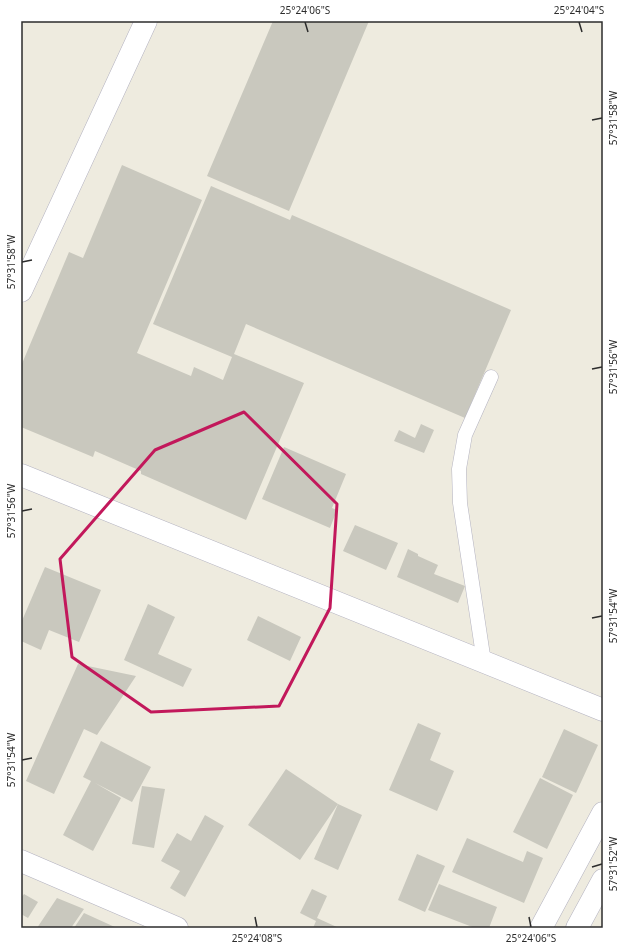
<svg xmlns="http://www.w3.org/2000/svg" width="624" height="949" font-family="'Noto Sans',sans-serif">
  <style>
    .building { fill: #c9c8be }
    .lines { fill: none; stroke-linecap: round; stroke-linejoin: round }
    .lane-casing { stroke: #b3b2c0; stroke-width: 15 }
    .street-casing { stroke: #b3b2c0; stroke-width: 23 }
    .secondary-casing { stroke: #b3b2c0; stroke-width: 23 }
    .lane { stroke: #fff; stroke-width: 14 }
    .street { stroke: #fff; stroke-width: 22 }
    .secondary { stroke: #fff; stroke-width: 22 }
    .marked { fill: none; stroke: #c2185b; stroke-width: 3; stroke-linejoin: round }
    .ticks { fill: none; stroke: #2c2c2c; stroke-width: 1.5 }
    .neatline { fill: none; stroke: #2c2c2c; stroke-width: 1.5 }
    .ticks-label { font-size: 10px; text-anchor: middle; fill: #2c2c2c }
  </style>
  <rect width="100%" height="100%" fill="#eeebdf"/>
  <!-- building -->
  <path class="building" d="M273,21H369L289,211L207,176Z
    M122,165L202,200L137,353L191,376L194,367L223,380L232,357L153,324L211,186L290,220L292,215L511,310L465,418L246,324L234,354L304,383L246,520L141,474V471L95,451L93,457L21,427V366L69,252L83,258Z
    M421,424L434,430L424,453L394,441L399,430L415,438Z
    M284,447L346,474L332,508L337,510L330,528L262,499Z
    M355,525L398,543L386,570L343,551Z
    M408,549L418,554V556L438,565L434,574L465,586L458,603L397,577Z
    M45,567L101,590L79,642L49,630L41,650L21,641V623Z
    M148,604L175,617L158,654L192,669L183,687L124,660Z
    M258,616L301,637L290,661L247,640Z
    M78,664L136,676L97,735L84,729L54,794L26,781Z
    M418,723L441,733L430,760L454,771L437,811L389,790Z
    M564,729L598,745L576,793L542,777Z
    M101,741L151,767L132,802L95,783L121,798L93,851L63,835L91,781L83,777Z
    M286,769L338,804L300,860L248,825Z
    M540,778L573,795L547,849L513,832Z
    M142,786L165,789L154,848L132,844Z
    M338,804L362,815L338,870L314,859Z
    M205,815L224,826L185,897L170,888L180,871L161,861L177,833L191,841Z
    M467,838L523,862L527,851L543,858L524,903L452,872Z
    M417,854L445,866L425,912L398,900Z
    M439,884L497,907L489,928H475L428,910Z
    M312,889L327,896L317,918L339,928H313L316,921L300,913Z
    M24,894L38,902L28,918L21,914V898Z
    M57,898L84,909L71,928H37Z
    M84,913L117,928H74Z"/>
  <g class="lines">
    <defs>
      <path id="lane" d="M484,662L460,503L459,469L465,435L491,377"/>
      <path id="street" d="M21,291L146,21
        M21,475L603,710
        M21,861L177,928"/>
      <path id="secondary" d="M541,928L603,813
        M577,928L603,880"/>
    </defs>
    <!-- lane casing -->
    <use href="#lane" class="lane-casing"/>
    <!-- street casing -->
    <use href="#street" class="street-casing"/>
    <!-- secondary casing -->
    <use href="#secondary" class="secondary-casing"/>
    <!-- lane -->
    <use href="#lane" class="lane"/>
    <!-- street -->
    <use href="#street" class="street"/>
    <!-- secondary -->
    <use href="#secondary" class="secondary"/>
  </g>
  <!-- marked area -->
  <path class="marked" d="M244,412L337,504L330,608L279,706L151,712L72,657L60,559L155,450Z"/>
  <!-- ticks -->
  <path class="ticks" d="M305,22L308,32M579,22L582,32M592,120L602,118M22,262L32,260M592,369L602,367M22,511L32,509M592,618L602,616M22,760L32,758M592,867L602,864M255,917L257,927M529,917L531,927"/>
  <!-- border -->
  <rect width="624" height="949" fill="none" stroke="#ffffff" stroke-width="44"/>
  <rect x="22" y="22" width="580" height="905" class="neatline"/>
  <g class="ticks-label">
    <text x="305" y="14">25°24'06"S</text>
    <text x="579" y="14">25°24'04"S</text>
    <text transform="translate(613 118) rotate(-90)" y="4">57°31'58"W</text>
    <text transform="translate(11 262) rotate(-90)" y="4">57°31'58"W</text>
    <text transform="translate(613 367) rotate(-90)" y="4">57°31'56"W</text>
    <text transform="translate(11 511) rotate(-90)" y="4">57°31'56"W</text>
    <text transform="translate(613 616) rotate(-90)" y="4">57°31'54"W</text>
    <text transform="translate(11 760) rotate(-90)" y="4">57°31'54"W</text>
    <text transform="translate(613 864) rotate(-90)" y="4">57°31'52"W</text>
    <text x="257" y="942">25°24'08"S</text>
    <text x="531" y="942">25°24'06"S</text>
  </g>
</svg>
